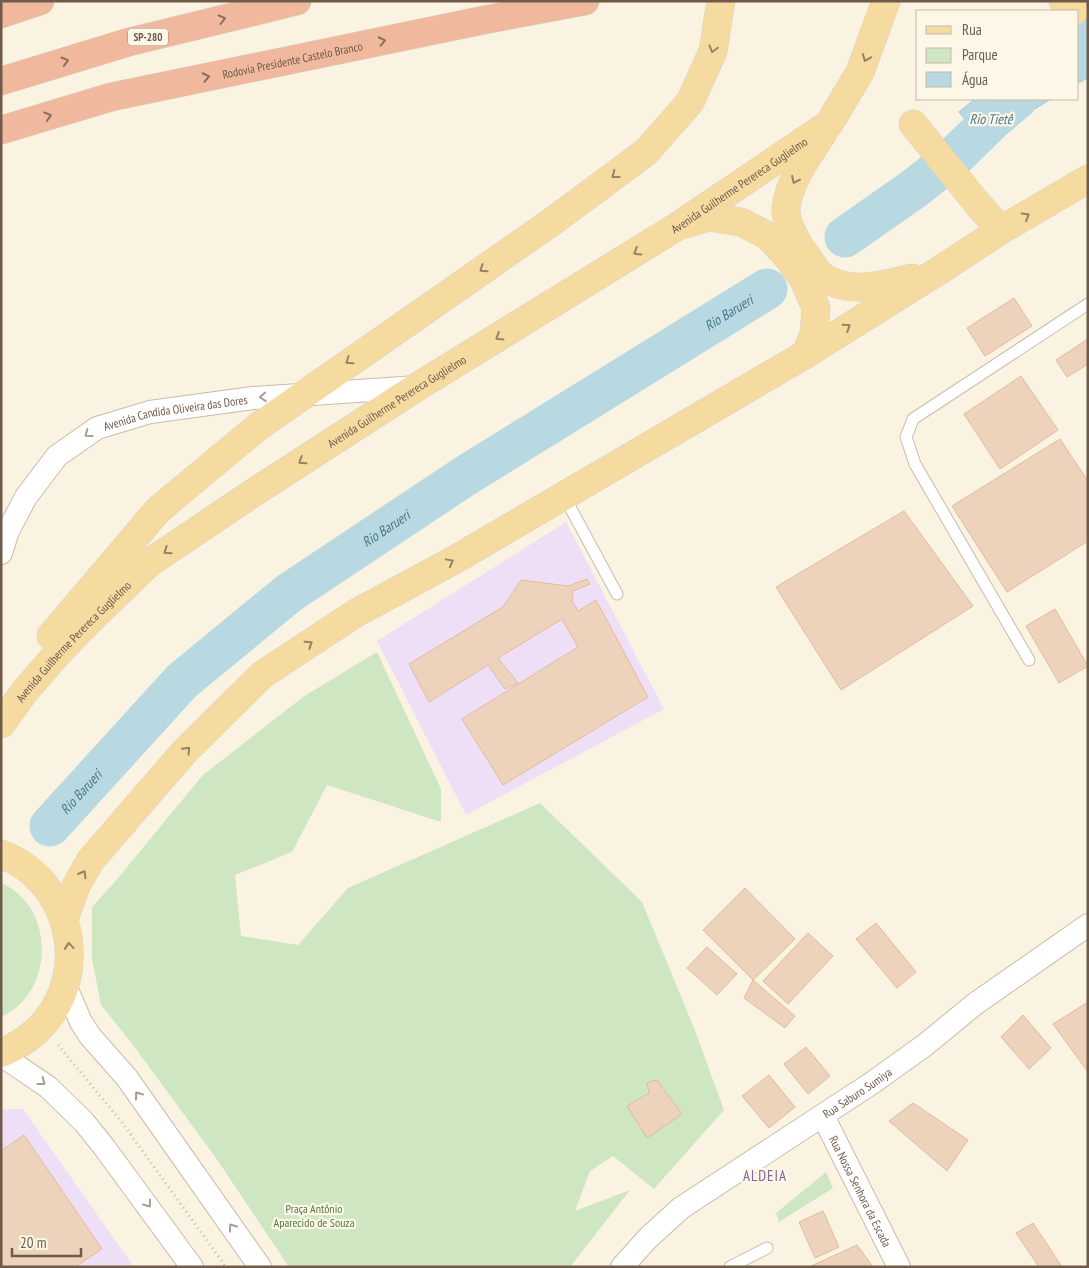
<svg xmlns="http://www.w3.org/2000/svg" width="1089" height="1268" font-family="'PT Sans Narrow',sans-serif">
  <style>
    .education { fill: #efdff6 }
    .green { fill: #cee6c2 }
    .water { fill: #b8d8e2; stroke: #9fc7d3 }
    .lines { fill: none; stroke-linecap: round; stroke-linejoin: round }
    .river { stroke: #b8d8e2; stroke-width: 41 }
    .building { fill: #edd3bc; stroke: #dfbb9d }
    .service-casing { stroke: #cabbaa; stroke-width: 13 }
    .minor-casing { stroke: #cabbaa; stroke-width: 24 }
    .primary-casing { stroke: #dad4d0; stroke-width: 29 }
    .motorway-casing { stroke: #dad4d0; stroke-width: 29 }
    .path { stroke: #d2b79f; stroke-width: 3; stroke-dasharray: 1 4; stroke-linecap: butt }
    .service { stroke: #fff; stroke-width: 11 }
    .minor { stroke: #fff; stroke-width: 22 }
    .primary { stroke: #f5db9f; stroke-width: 28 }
    .motorway { stroke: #f0b99d; stroke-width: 28 }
    .oneway { stroke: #8a6e5b }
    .oneway2 { stroke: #988164 }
    .oneway3 { stroke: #a99d93 }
    .labels { text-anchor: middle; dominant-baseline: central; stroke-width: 4.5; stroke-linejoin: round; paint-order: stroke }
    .shield { fill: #fdf7e8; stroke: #9a8a7a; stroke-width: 1 }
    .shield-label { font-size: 11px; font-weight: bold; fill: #705b4b }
    .street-label { font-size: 12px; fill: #705b4b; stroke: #fdf7e8 }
    .park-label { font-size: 12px; fill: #527a46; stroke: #fdf7e8 }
    .water-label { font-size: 14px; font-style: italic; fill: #4a7889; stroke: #fdf7e8 }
    .quarter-label { font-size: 15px; letter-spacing: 1px; fill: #876693; stroke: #fdf7e8 }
  </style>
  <rect width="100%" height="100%" fill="#faf3e2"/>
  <!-- education -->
  <path class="education" d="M566,522L664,709L466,815L377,641Z
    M1,1109H23L134,1267H1Z"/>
  <!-- green -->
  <path class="green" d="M377,652L441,789V822L327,785L292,852L235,875L241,936L298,945L348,888L540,803L642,902L694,1028L724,1110L654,1189L613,1156L590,1171L575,1211L630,1190L570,1267H289L216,1158L130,1041L101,1005L92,959V907L113,884L203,775L303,697Z
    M1,883C56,906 55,993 1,1017Z
    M826,1172L833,1188L779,1222L776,1213Z"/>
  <!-- water -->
  <path class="water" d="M1062,1H1088V78L1078,83V11H1053Z
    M975,99H1051L1021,117L990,150L959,112Z"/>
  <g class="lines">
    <!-- river -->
    <g class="river">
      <path d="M845,237L915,188L954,157L992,120L1017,99"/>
      <path id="s1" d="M50,826L182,681L289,593L465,476L767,289"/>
    </g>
  </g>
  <!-- building -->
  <path class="building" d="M1014,298L1032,326L985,356L967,328Z
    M1088,339V364L1067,377L1056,360Z
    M1021,376L1058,430L1000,469L964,414Z
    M1060,439L1088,481V541L1007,592L952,506Z
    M904,511L973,606L841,690L776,587Z
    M587,579L590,584L573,591L572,601L578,611L596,600L648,697L503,785L462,719L578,647L562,619L498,658L518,683L505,689L488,665L429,702L409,664L503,607L521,580L568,586Z
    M1055,609L1088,666L1059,683L1026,626Z
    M745,888L795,939L753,980L703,930Z
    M876,923L916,972L897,988L856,939Z
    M808,933L833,956L788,1004L763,981Z
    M707,947L737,974L717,995L687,968Z
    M753,980L795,1016L785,1028L744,998Z
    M1088,1002V1072L1053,1024Z
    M1023,1015L1051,1048L1029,1069L1001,1037Z
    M806,1047L830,1076L808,1094L784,1064Z
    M769,1075L795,1107L769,1128L742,1096Z
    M657,1080L682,1114L647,1138L627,1106L649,1093L647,1083Z
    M913,1103L968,1140L947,1171L889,1121Z
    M24,1135L102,1249L75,1267H1V1151Z
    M823,1211L839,1247L815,1258L799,1222Z
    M1033,1223L1062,1267H1039L1016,1233Z
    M857,1245L873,1267H809Z"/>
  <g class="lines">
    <defs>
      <path id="service" d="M564,496L617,594
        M1029,660L915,464L906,437L913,419L1088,304
        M730,1267L767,1248"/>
      <g id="minor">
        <path id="s2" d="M1,553L8,531L26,497L57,456L97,428L150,412L253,398L417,387"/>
        <path d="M65,985L81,1022L90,1036L127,1078L260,1267"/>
        <path d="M1,1055L48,1087L84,1122L104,1147L192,1267"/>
        <path id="s3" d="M823,1116L899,1267"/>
        <path id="s4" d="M622,1267L648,1238L681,1208L872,1083L925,1045L975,1004L1088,925"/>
      </g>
      <g id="primary">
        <path d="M1063,1L1074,11"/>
        <path d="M913,124L976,202L1001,230"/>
        <path d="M823,133C809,155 789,181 786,208C785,222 795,239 802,250C809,258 815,271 823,277C850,295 884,285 912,278"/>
        <path d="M686,224L709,217L741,222L768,236L785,254L804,280L816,308L814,334L806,354"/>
        <path d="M51,636L158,510L259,426L553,221L646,152L690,102L713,51L721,1"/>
        <path id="s5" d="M1,724L25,691L57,654L91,619L149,563L253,493L417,387L678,226L829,124L860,72L886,1"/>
        <path d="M1,854C69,879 91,968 45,1022C33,1036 18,1046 1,1053"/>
        <path d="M64,919L76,886L90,861L185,751L262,675L356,613L456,559L806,354L940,270L1001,230L1088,179"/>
      </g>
      <g id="motorway">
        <path d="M1,14L40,1"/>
        <path d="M1,81L129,42L297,1"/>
        <path id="s6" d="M1,130L111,97L484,20L585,1"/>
      </g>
    </defs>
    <!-- service casing -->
    <use href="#service" class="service-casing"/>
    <!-- minor casing -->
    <use href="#minor" class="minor-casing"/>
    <!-- primary casing -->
    <use href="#primary" class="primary-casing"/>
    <!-- motorway casing -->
    <use href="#motorway" class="motorway-casing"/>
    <!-- path -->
    <path class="path" d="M58,1045L121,1121L226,1267"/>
    <!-- service -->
    <use href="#service" class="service"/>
    <!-- minor -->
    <use href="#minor" class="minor"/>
    <!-- primary -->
    <use href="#primary" class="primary"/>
    <!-- motorway -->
    <use href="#motorway" class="motorway"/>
  </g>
  <!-- one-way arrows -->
  <defs><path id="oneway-chevron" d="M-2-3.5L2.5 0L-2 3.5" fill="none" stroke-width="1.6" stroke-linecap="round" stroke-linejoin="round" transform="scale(1.25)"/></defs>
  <g class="oneway">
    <use href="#oneway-chevron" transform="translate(222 19) rotate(-14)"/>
    <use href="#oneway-chevron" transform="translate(382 41) rotate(-12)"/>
    <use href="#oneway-chevron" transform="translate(65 61) rotate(-17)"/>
    <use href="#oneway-chevron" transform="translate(206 77) rotate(-12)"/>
    <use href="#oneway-chevron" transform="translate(48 116) rotate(-17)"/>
  </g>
  <g class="oneway2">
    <use href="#oneway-chevron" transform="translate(713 49) rotate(105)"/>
    <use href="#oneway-chevron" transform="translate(866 58) rotate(112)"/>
    <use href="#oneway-chevron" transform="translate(615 175) rotate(143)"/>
    <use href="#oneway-chevron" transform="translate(795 180) rotate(115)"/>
    <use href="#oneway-chevron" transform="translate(1026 216) rotate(-30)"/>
    <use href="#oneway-chevron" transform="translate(637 252) rotate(148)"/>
    <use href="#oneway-chevron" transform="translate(483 269) rotate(145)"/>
    <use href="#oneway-chevron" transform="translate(847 327) rotate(-33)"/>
    <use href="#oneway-chevron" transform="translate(499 337) rotate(148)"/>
    <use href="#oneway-chevron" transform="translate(349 361) rotate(145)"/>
    <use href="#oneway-chevron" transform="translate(302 461) rotate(147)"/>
    <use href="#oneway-chevron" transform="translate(167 551) rotate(146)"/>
    <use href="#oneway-chevron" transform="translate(450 562) rotate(-29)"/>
    <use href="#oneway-chevron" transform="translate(309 644) rotate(-33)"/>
    <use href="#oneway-chevron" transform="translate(187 750) rotate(-47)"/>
    <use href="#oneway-chevron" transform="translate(83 874) rotate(-60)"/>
    <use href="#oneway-chevron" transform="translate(69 946) rotate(-95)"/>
  </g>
  <g class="oneway3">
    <use href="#oneway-chevron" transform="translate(263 397) rotate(176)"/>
    <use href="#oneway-chevron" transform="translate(88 434) rotate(144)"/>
    <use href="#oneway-chevron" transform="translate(42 1082) rotate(37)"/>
    <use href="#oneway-chevron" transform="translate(138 1095) rotate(-126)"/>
    <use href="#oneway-chevron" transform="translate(148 1204) rotate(54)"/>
    <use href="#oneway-chevron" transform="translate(232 1227) rotate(-126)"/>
  </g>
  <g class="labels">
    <!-- shield labels -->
    <rect class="shield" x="128" y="28.5" width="40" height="17" rx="4"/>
    <g class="shield-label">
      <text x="148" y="37">SP-280</text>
    </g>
    <!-- street labels -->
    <g class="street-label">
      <text stroke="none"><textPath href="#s6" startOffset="300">Rodovia Presidente Castelo Branco</textPath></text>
      <text stroke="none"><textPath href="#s5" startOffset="920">Avenida Guilherme Perereca Guglielmo</textPath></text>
      <text stroke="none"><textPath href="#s5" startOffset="515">Avenida Guilherme Perereca Guglielmo</textPath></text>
      <text stroke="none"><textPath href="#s2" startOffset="242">Avenida Candida Oliveira das Dores</textPath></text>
      <text stroke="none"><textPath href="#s5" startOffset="110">Avenida Guilherme Perereca Guglielmo</textPath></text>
      <text stroke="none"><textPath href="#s4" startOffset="294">Rua Saburo Sumiya</textPath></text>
      <text stroke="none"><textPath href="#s3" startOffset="84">Rua Nossa Senhora da Escada</textPath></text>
    </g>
    <!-- park labels -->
    <g class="park-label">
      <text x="314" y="1208">Praça Antônio<tspan x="314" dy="14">Aparecido de Souza</tspan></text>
    </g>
    <!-- water labels -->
    <g class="water-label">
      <text x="991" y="119">Rio Tietê</text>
      <text stroke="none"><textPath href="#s1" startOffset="856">Rio Barueri</textPath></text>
      <text stroke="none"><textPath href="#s1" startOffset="451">Rio Barueri</textPath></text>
      <text stroke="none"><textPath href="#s1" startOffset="46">Rio Barueri</textPath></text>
    </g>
    <!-- quarter labels -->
    <g class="quarter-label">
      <text x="765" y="1175">ALDEIA</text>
    </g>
  </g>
  <!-- border -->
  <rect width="1089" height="1268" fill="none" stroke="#705b4b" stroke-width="5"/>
  <!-- legend -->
  <rect x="916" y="10" width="162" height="90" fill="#fdf7e8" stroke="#c5b9a9"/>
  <rect x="926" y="26" width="25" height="8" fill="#f5db9f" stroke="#c5b9a9"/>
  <text x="962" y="35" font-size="15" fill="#705b4b">Rua</text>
  <rect x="926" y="48" width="25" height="15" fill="#cee6c2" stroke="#c5b9a9"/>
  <text x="962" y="60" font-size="15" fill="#705b4b">Parque</text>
  <rect x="926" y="72" width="25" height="15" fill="#b8d8e2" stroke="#c5b9a9"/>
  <text x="962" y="85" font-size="15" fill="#705b4b">Água</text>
  <!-- scale -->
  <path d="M12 1248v8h69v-8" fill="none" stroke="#705b4b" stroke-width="2.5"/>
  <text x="20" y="1248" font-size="15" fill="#705b4b" stroke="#fdf7e8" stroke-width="4" paint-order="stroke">20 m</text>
</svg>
